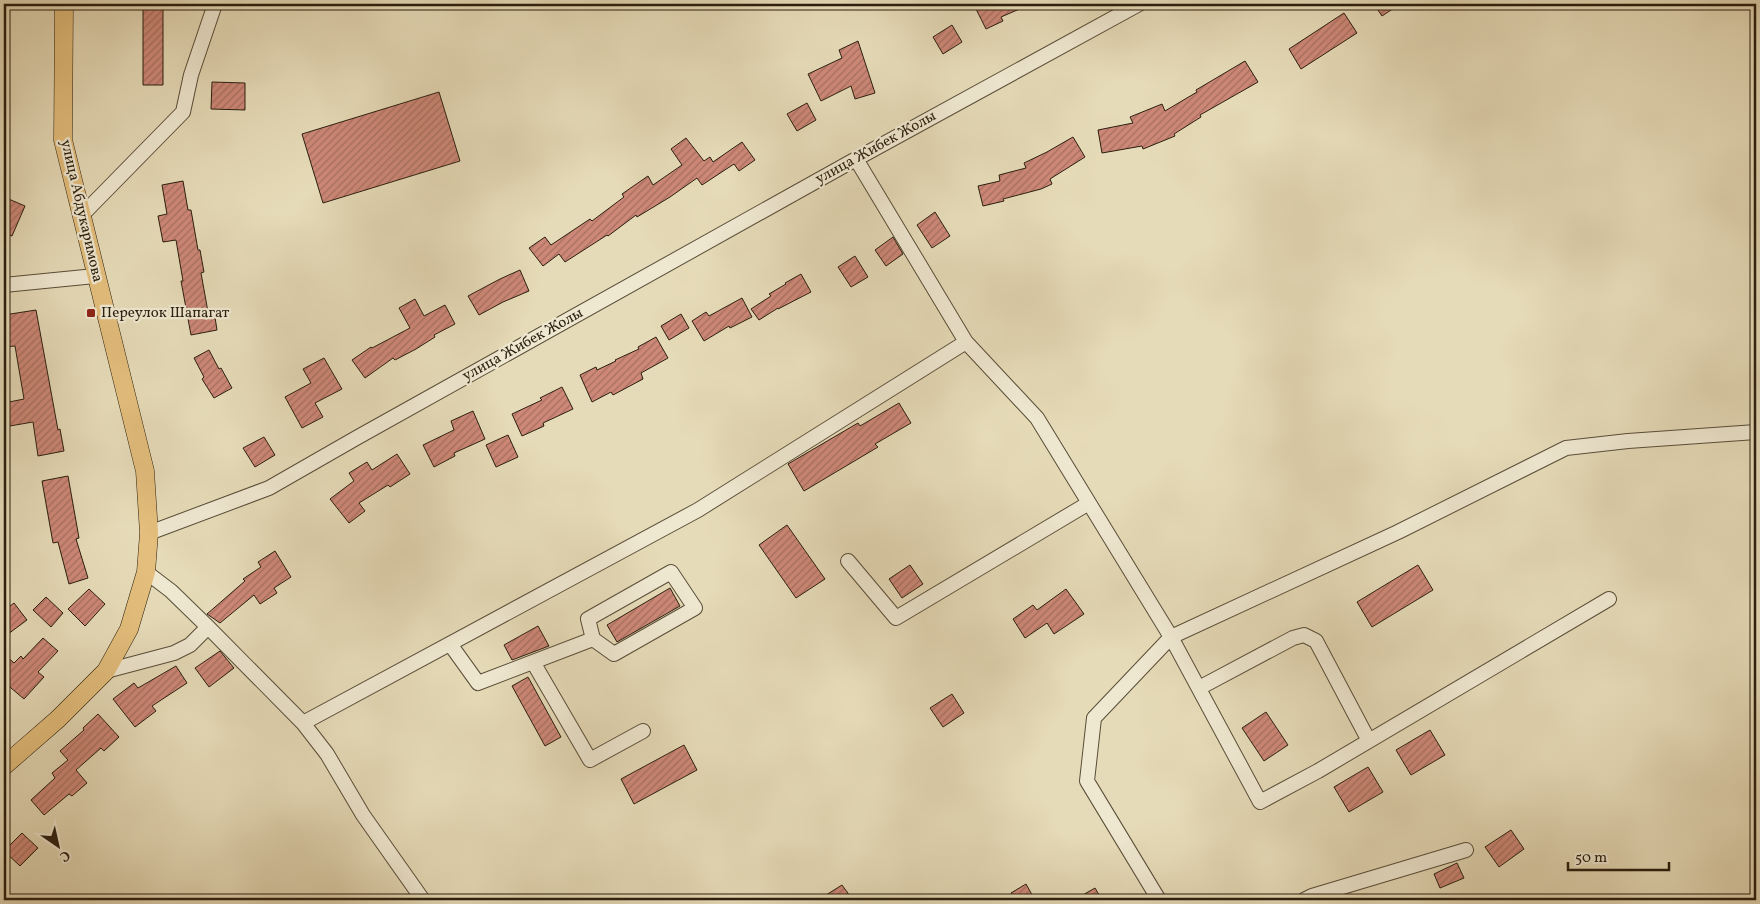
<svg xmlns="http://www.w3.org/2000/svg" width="1760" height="904" font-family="Vollkorn,serif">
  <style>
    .building { fill: url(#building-hatch); stroke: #2a1e0e }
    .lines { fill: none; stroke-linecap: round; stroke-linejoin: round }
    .minor-casing { stroke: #594d38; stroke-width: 16 }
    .major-casing { stroke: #2a1e0e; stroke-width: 19 }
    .minor { stroke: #efe8d1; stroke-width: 14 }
    .major { stroke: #e3be7c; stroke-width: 18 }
    .poi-dot { fill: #8f2418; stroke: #efe8d1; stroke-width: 2 }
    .labels { text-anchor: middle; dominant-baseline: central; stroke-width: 4.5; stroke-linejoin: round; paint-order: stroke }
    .street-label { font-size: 15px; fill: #2a1e0e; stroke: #efe8d1 }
    .poi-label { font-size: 15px; fill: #2a1e0e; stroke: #efe8d1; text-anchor: start }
  </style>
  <defs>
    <pattern id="building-hatch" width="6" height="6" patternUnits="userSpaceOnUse" patternTransform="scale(1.25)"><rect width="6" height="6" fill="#ce8878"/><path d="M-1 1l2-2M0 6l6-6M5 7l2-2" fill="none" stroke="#a76f61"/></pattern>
  </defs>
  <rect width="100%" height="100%" fill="#e6dbb8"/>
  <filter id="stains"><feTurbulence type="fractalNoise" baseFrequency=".004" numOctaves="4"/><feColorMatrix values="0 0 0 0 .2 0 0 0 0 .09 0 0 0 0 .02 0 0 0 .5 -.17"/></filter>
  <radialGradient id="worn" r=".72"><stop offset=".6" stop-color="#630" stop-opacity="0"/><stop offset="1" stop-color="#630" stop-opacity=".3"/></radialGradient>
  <!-- building -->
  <path class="building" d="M143,4H163V85H143Z
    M987,4H1031L1001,17L1003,21L986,29L976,9Z
    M1374,4H1400L1382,16Z
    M1344,13L1357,33L1301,69L1289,49Z
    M952,25L962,42L943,54L933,37Z
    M858,41L875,93L855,99L851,86L821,101L808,74L842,58L839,50Z
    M1245,61L1258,82L1200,115L1201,117L1174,134L1175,136L1143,149L1142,146L1102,153L1098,130L1133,123L1130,117L1162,104L1165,111L1197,92L1196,90Z
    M212,82L245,83V110L211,109Z
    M439,92L460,161L323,203L302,134Z
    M807,103L816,120L797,131L787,114Z
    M1073,137L1085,157L1050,179L1052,184L1041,189L1003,199L1004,201L983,206L978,186L1000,181L999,175L1026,168L1024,163L1047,152Z
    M686,138L704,161L710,157L713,162L742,142L755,160L739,171L734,164L702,185L697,178L670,197L637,217L636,215L608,236L607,235L565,262L559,254L543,266L529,248L545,237L551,245L590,219L592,221L624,197L622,194L648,176L653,185L682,165L671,149Z
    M183,181L188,210H191L198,250H200L204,272L201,273L208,312L214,311L217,330L191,335L181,281H183L176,240L163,242L158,216L167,214L162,185Z
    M4,197L25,206L12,236L4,233Z
    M935,212L950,236L932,248L917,225Z
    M893,237L903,254L886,266L875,250Z
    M855,256L868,277L851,287L838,267Z
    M520,270L529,291L503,302L479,315L468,296L500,279Z
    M801,274L811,292L778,309V308L759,320L751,309L771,296L769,294L786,284L785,283Z
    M742,298L752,317L730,328L729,326L704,341L692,321L706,312L709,316Z
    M415,299L424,316L445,305L455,324L434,335L435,337L416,349L395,360L393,358L365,378L352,360L371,347L372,348L410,328L399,308Z
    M36,310L58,430L60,429L64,451L38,456L33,422L4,427V403L24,399L15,346L4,347V315Z
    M681,314L689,328L669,340L661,326Z
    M656,337L668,358L641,373L643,379L613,395L611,392L592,402L580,375L596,367L597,370L616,361L615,360L639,349L638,347Z
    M209,350L219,369L221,368L232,388L214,398L202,379L204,377L194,358Z
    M324,358L342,389L315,403L323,417L302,428L285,397L311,383L303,369Z
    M562,387L573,409L543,423L544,426L522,436L512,414L542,400L540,398Z
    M899,403L911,423L875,444L878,447L804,491L788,464L858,423L860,426Z
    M473,411L485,439L454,453L455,456L434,467L423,445L454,430L451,421Z
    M508,435L518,457L496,467L486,445Z
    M264,437L275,455L255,467L243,448Z
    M397,454L410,474L390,487L388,485L359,503L365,511L349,523L330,499L354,481L349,473L367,462L372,470Z
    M68,476L79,538L76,539L88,578L69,584L58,542L53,543L42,481Z
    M787,525L825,579L796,598L759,545Z
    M275,551L291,577L274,588L277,593L260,604L254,595L220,623L207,614L245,581L243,579L261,567L258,562Z
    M910,565L923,584L902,598L889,579Z
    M1418,565L1433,590L1372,627L1357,602Z
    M670,588L680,606L617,642L607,625Z
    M89,589L105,604L85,626L68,609Z
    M1066,589L1084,614L1054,634L1047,623L1025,638L1013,619L1033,605L1037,610Z
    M46,597L63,613L51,627L33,610Z
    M14,603L27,620L4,637V611Z
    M538,626L549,646L512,660L504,645Z
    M43,638L58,651L38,672L44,677L24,699L4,682V654L14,663L21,656L23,659Z
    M220,651L234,668L209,687L195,668Z
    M176,666L187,683L152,706L156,711L135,727L113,699L134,683L138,688Z
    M528,677L561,737L545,746L512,686Z
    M952,694L964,713L943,727L930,708Z
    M1266,712L1288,745L1264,761L1242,728Z
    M98,714L119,737L104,751L101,748L76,770L87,783L72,796L69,794L44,815L31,800L55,778L52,773L68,760L60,751L84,730L83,728Z
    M1430,730L1445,755L1411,775L1396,750Z
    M684,745L697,770L634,804L621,779Z
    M1368,767L1383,792L1349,812L1334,787Z
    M1511,830L1524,849L1499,867L1485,847Z
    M22,833L38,848L20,866L4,851Z
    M1457,863L1464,878L1440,888L1434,874Z
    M1026,884L1035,900H1016L1011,893Z
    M842,885L853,900H818Z
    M1095,888L1102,900H1074Z"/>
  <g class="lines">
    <defs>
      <path id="minor" d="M856,159L966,342L1037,418L1171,637L1260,802L1318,771L1609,599
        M81,216L183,112L191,75L215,4
        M4,285L95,276
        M149,533L269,488L358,437L856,159L1139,4
        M848,561L896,618L1089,503
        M146,572L171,591L208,627L303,723L327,754L363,815L423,900
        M450,644L478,683L593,639L614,654L695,608L671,572L588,619L593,639
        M533,662L590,760L643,731
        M106,671L174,653L190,645L208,627
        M1199,688L1293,638L1304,635L1316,641L1369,741
        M303,723L698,510L966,342
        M1159,900L1087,781L1094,718L1171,637L1398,532L1566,448L1628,441L1756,432
        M1304,900L1312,896L1466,850"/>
      <path id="major" d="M4,766L58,719L106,671L129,629L146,572L149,533L145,471L63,140L64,4"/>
    </defs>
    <!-- minor casing -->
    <use href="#minor" class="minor-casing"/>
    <!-- major casing -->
    <use href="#major" class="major-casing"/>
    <!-- minor -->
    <use href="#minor" class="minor"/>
    <!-- major -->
    <use href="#major" class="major"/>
  </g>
  <!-- markers -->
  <rect class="poi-dot" x="86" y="308" width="10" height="10" rx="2.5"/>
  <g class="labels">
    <!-- street labels -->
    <g class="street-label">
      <text transform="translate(876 148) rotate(-29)">улица Жибек Жолы</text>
      <text transform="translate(81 211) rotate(77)">улица Абдукаримова</text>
      <text transform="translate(523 345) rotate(-29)">улица Жибек Жолы</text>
    </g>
    <!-- poi labels -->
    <g class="poi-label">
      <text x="101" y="313">Переулок Шапагат</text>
    </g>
  </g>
  <!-- margin -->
  <rect width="1760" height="904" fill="none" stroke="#e6dbb8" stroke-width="20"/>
  <rect x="5" y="5" width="1750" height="894" fill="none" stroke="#2a1e0e" stroke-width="2.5"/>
  <rect x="10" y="10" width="1740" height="884" fill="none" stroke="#2a1e0e"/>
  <!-- north arrow -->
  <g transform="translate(58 846) rotate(146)" stroke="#efe8d1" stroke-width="4" paint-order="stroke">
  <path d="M0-4L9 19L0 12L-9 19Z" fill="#2a1e0e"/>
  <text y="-8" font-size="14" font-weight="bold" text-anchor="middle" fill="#2a1e0e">С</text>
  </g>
  <!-- scale -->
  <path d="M1568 862v8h101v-8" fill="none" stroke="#2a1e0e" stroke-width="2.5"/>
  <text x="1575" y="862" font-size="15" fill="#2a1e0e" stroke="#efe8d1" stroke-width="4" paint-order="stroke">50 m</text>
  <rect width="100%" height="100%" filter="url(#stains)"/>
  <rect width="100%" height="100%" fill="url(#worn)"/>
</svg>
